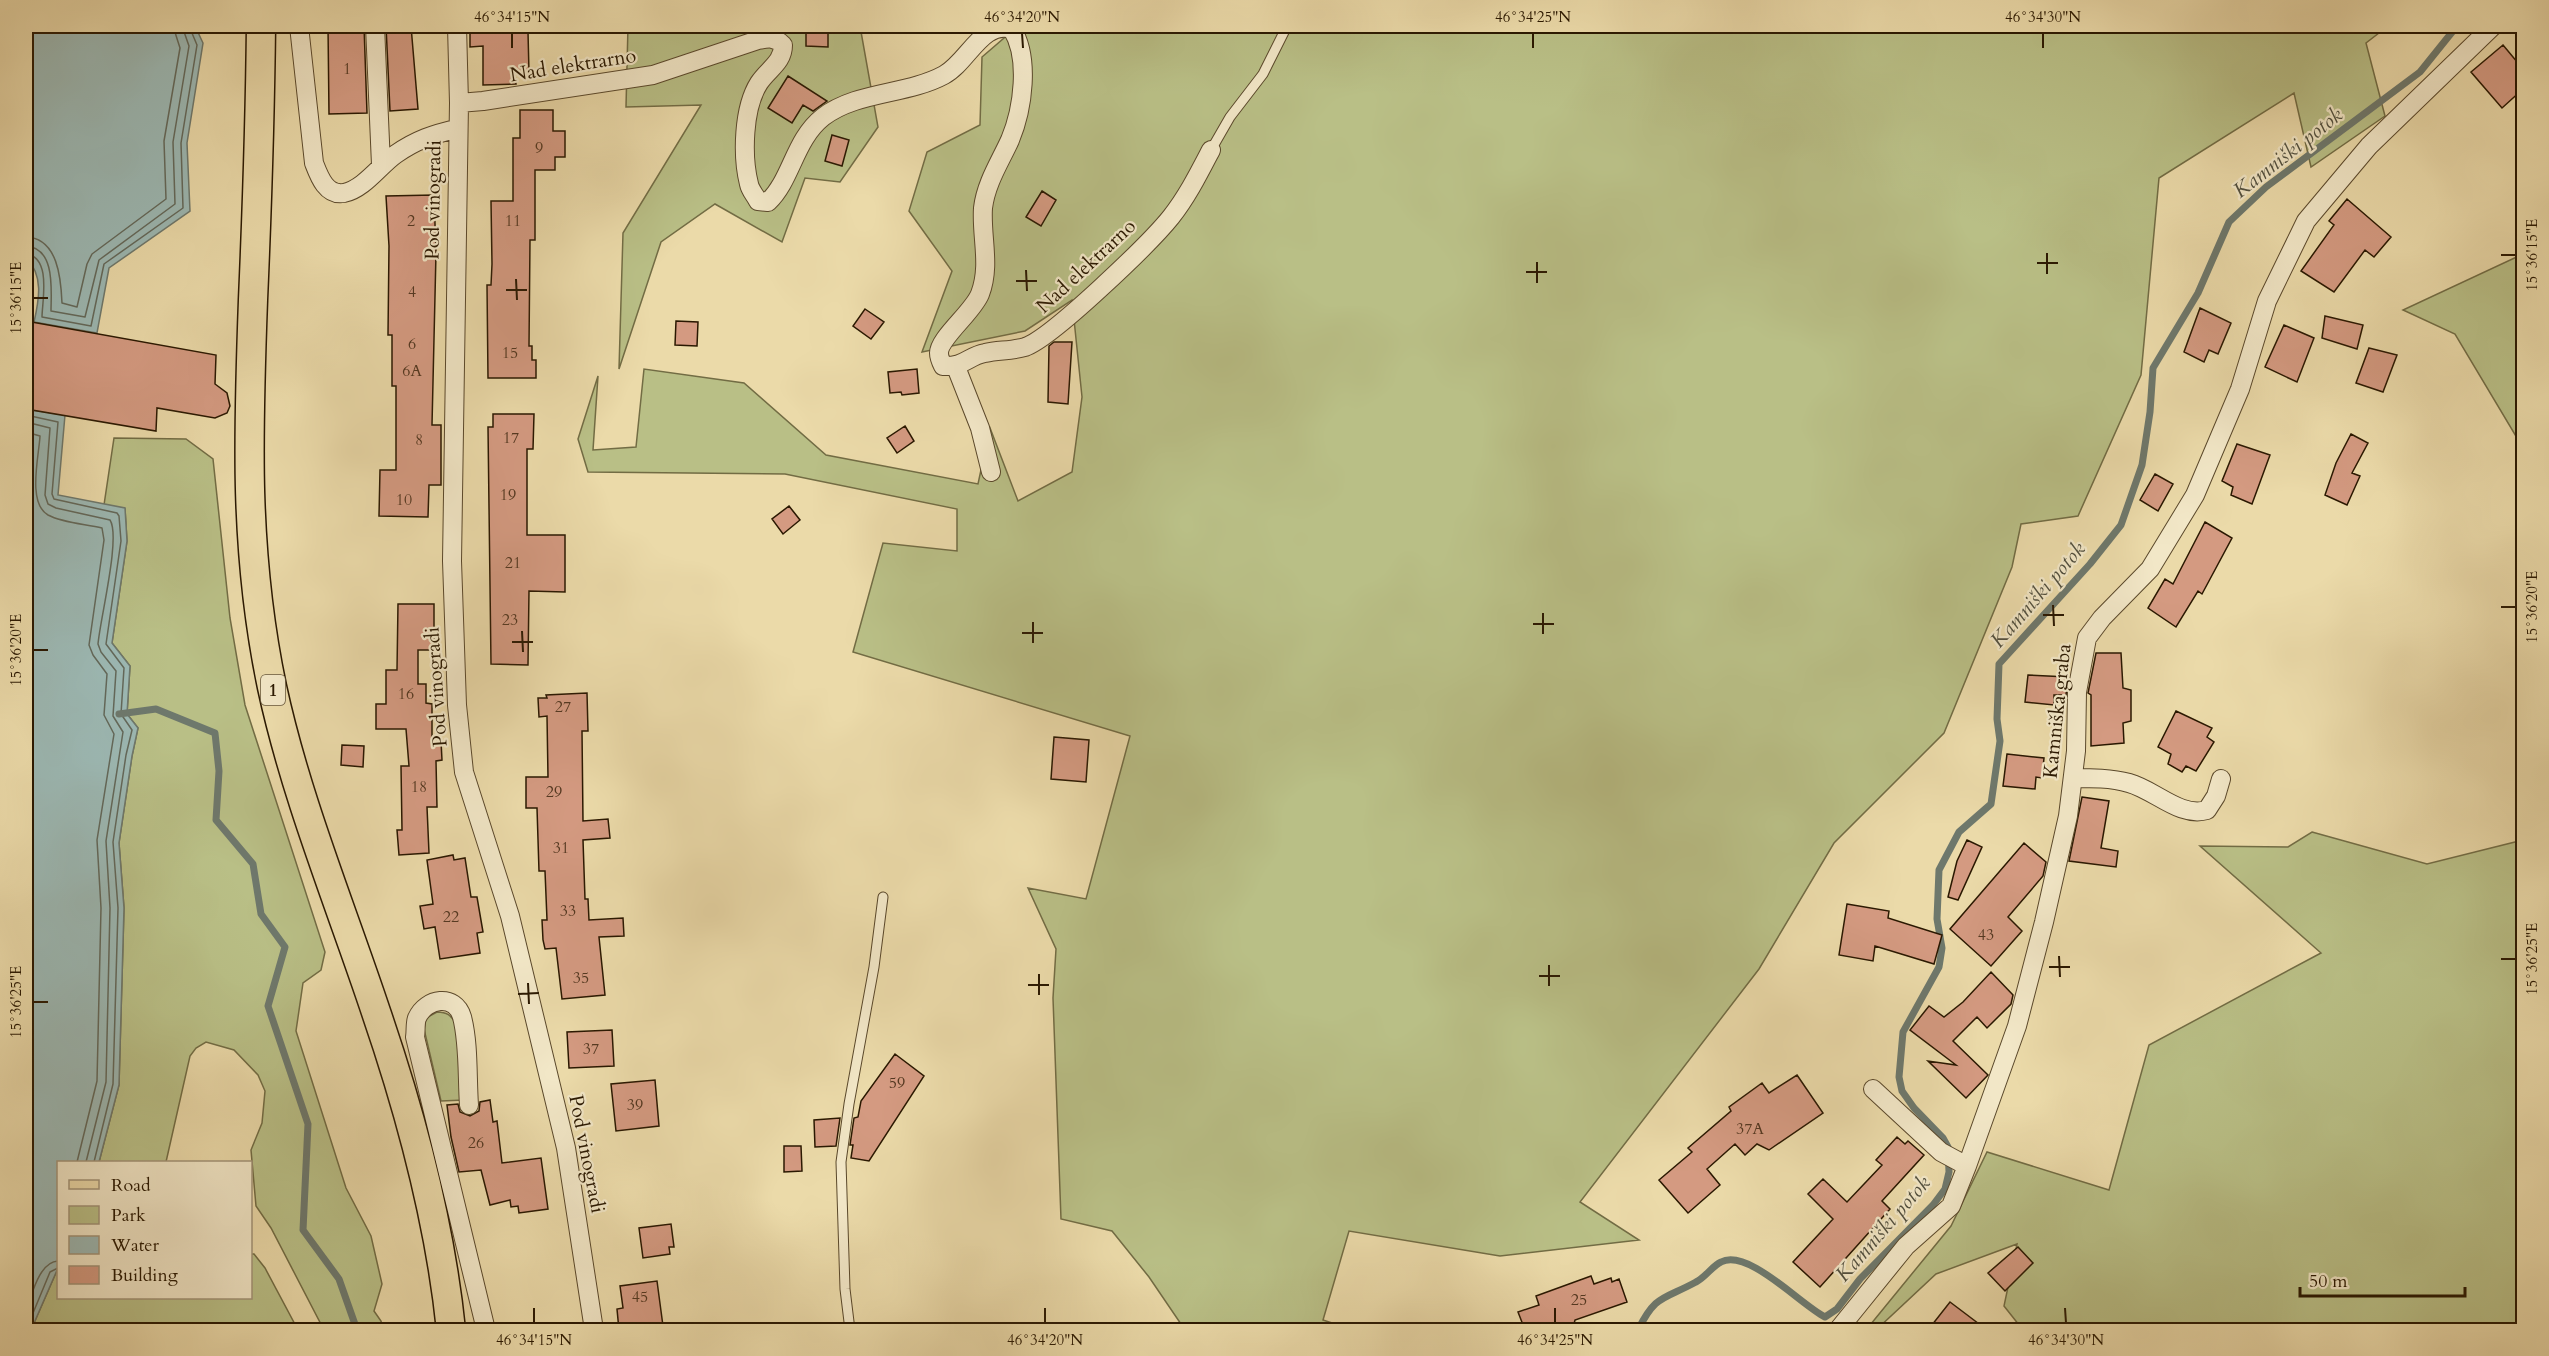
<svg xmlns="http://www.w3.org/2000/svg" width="2549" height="1356" font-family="Cardo,serif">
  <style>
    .green { fill: #b9bf86; stroke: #726c44; stroke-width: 1.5 }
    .water { fill: #9cb8b3; stroke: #6e786c; stroke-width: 1.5 }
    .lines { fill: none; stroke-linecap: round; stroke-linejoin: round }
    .shore { stroke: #63685a; stroke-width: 1.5 }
    .stream { stroke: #6e786c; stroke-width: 7 }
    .building { fill: #d49a81; stroke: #2a1801; stroke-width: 1.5 }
    .lane-casing { stroke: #5a482b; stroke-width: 11 }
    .street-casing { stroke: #5a482b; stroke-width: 20 }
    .primary-casing { stroke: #2a1801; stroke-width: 31 }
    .lane { stroke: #f2e7c7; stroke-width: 9 }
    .street { stroke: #f2e7c7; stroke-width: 18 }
    .primary { stroke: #ebdaa9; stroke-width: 28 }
    .ticks { fill: none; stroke: #2a1801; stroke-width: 2 }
    .labels { text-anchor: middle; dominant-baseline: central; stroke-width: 4.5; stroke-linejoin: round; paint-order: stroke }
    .number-label { font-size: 16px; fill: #543821 }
    .shield { fill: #f2e7c7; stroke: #66563c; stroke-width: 1.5 }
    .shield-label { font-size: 18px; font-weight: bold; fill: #2a1801 }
    .street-label { font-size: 20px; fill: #2a1801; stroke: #f2e7c7 }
    .water-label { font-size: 21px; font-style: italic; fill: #52503f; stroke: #f2e7c7 }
    .neatline { fill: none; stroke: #2a1801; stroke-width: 2 }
    .ticks-label { font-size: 15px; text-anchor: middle; fill: #2a1801 }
  </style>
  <rect width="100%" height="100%" fill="#ebdaa9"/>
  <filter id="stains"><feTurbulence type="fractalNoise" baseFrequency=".00333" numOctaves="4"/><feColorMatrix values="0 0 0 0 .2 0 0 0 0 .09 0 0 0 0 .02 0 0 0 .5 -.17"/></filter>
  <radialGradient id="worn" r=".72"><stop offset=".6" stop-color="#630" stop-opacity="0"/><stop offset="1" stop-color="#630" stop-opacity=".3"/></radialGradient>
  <!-- green -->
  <path class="green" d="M628,26H860L878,127L840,182L805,178L782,242L715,204L661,242L619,369L623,233L701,105L626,107Z
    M1018,26H2388L2366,43L2385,116L2311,167L2294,93L2159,178L2141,375L2078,516L2021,524L2012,567L1944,733L1834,843L1759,969L1580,1202L1639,1240L1500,1256L1349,1231L1323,1320L1353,1330H1185L1149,1277L1112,1231L1061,1219L1053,998L1056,949L1028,888L1086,899L1130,736L853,652L883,543L957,551V509L785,474L588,472L578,439L598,376L593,450L636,447L644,369L744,383L826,455L978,484L990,428L1018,501L1072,472L1082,397L1072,300L1025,331L922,352L952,271L909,211L927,152L980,125L982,57Z
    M2523,254V448L2455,334L2403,310Z
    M114,438L186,439L213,459L230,618L245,705L325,952L321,970L303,983L296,1031L346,1188L371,1236L382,1284L374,1311L381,1321L383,1330H324L271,1228L256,1206L251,1150L262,1123L265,1091L258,1075L234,1050L206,1042L196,1048L190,1056L166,1162H99L119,1085L124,908L119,843L132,756L138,728L127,714L130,666L112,643L127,541L125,509L104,505Z
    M2312,832L2427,864L2523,840V1330H2023L2004,1306L2017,1244L1936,1274L1876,1330H1866L1951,1226L1987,1152L2109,1190L2149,1045L2321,953L2200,846L2288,847Z
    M437,1012C447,1012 451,1015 456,1024L464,1100L441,1101L424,1029L426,1018Z
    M251,1254H254L265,1268L298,1330H31L58,1268V1298H250Z"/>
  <!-- water -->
  <path class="water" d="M26,26H195L203,43L187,143L190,211L109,268L97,333L34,322C39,300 44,275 26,258Z
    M26,409L65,415L58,495L125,508L127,541L112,643L130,666L127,714L138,728L132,756L119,843L124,908L119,1085L99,1162H58V1268L31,1330H26Z"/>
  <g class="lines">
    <!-- shore -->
    <path class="shore" d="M26,237C58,238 61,279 62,303L77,307L87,264L92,254L166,199L164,141L180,48L173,26
      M26,246C56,248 51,291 51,311L85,317L99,260L175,204L173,142L189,46L182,26
      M26,254C52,257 42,302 42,317L91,326L104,264L183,208L181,143L197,45L189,26
      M26,415L58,422L52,494L54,499L117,513L119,516L121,541L106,644L124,668L121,714L132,730L126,755L113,842L118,908L113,1084L94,1162
      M26,422L50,428L45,495L48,504L56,508L110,520C121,537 100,619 98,644L101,652L116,671L113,716L123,732L106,841L110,908L106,1082L86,1162
      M26,432L40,436C39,456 27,503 48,515C63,523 85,524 102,528L104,540L89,645L93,655L107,674L104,715L114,734L97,840L101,908L97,1081L77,1162
      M26,1310C32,1295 39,1262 58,1261
      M26,1330L50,1272L58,1268"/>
    <!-- stream -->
    <path class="stream" d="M119,714L156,709L215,733L219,771L216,820L253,864L261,914L285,947L268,1006L308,1124L303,1230L339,1279L357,1330
      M1638,1330C1656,1294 1663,1300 1696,1282C1706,1277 1712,1266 1721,1262C1748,1248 1801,1305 1825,1317L1837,1309L1860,1279L1933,1205L1945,1189L1949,1172L1948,1147L1943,1138L1914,1108L1902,1091L1899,1077L1903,1032L1939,967L1942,948L1937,919L1939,870L1959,832L1991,804L2000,741L1997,719L1999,664L2090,564L2121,525L2142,465L2150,412L2153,368L2198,293L2229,222L2266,187L2420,72L2457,26"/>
  </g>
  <!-- building -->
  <path class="building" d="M328,26H364L367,113L329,114Z
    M386,26H411L418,109L390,111Z
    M487,28V33L528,32L529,73L515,74L516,84L483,85V46L470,47V29Z
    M806,30H828V47L806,46Z
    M2503,45L2523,69V89L2502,108L2471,72Z
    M788,76L827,101L813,111L803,105L792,123L768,108Z
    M520,110H553V131H565V157H555V170H535V240H530L529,346H532V360H536V378H488L487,285H491L492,264L491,201H513V138H520Z
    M832,135L849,140L842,166L825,161Z
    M1042,191L1056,200L1041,226L1026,217Z
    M434,195L436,253L432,425H441V485H429L428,517L379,516L380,470H396V386H392V335H388L389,246L386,196Z
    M2347,199L2391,237L2374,257L2365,250L2334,292L2301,271L2334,225L2329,221Z
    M2200,308L2231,323L2218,354L2209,350L2204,362L2184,352Z
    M865,309L884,322L871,339L853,326Z
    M2325,316L2363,325L2357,349L2322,338Z
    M26,321L216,355L215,384L227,393L230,406L227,413L215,418L157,408L156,431L26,409Z
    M676,321L698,322L697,346L675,345Z
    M2284,325L2314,338L2297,382L2265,367Z
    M1054,342H1072L1068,404L1048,402L1049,346Z
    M2369,348L2397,355L2383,392L2356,383Z
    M917,369L919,393L902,395L901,392L890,393L888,372Z
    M493,414H534L533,449H527V535H565V592L529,591L528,665L491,664L488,427H493Z
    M905,426L914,441L897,453L887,438Z
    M2351,434L2368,443L2352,473L2360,476L2347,505L2325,495L2336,463Z
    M2237,444L2270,455L2252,504L2231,495L2233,487L2222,481Z
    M2155,474L2173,484L2158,511L2140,500Z
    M789,506L800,520L783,534L772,519Z
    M2205,522L2232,538L2202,594L2198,591L2176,627L2148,608L2165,579L2173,584Z
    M398,604H434V650H418V684H426V703L432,704V742L441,741L442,760L436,761L437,807H427L429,853L399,855L397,830H402L401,766H409L406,729H376V704H386V670H397Z
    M2096,653H2121L2123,688L2131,690V721L2123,723L2124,743L2091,746V695L2088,693Z
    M2028,675L2068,677L2066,695H2054V705L2025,702Z
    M587,693L588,731H582L583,821L608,819L610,838L583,840L585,899H588L589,920L623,918L624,936L599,937L605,995L562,999L556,948L545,949L543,940L542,920H547L545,871H539L537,808H526V777H548L547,716L539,717L538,698H547L546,695Z
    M2176,711L2212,728L2207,737L2214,742L2196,771L2186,766L2182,772L2168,764L2171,754L2158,747Z
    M1054,737L1089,740L1086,782L1051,779Z
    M342,745L364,746L363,767L341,765Z
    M2007,754L2044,758L2042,778L2036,777L2035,789L2003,786Z
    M2082,797L2109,801L2101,848L2118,851L2116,867L2069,861Z
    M1967,840L1982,847L1958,900L1948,897L1957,861Z
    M2024,843L2046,862L2043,876L2008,917L2022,931L1991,966L1950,929Z
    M453,855L454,860L465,858L471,897H477L483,932L477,933L480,953L440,959L435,927L424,929L420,906L433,904L427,860Z
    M1847,904L1889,911L1888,918L1942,935L1934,964L1875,946L1873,961L1839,955Z
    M1991,972L2013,995L2011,1004L1987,1028L1977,1017L1953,1041L1988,1075L1966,1098L1928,1061L1956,1065L1910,1030L1929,1006L1944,1017L1963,1002Z
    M612,1030L614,1066L569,1068L567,1032Z
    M895,1054L924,1076L869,1161L851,1158L853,1145H850L854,1118L858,1117L861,1101Z
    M1797,1075L1823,1113L1769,1150L1757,1144L1745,1155L1735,1144L1707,1169L1720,1185L1688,1213L1659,1180L1692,1152L1688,1148L1731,1111L1729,1107L1762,1083L1769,1093Z
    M655,1080L659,1126L616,1131L611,1084Z
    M490,1100L493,1122L497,1121L502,1163L541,1158L548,1209L519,1213L518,1206L511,1207L510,1200L490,1205L481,1170L459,1172L451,1137L447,1105L458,1104L460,1112L470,1116L479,1111L480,1102Z
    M840,1118L836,1146L815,1147L814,1120Z
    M1897,1137L1905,1144L1908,1141L1924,1155L1882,1201L1890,1209L1820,1287L1793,1262L1833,1219L1808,1194L1823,1179L1847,1202L1882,1165L1876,1160Z
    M784,1146H801L802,1171L784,1172Z
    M671,1224L674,1247H669L670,1254L643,1258L639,1228Z
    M2018,1247L2033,1263L2005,1291L1988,1273Z
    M1591,1276L1594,1284L1611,1278L1612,1282L1619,1279L1627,1302L1575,1320L1574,1324L1556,1330H1525L1518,1312L1539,1305L1536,1296Z
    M657,1281L663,1326L619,1330L617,1309L623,1308L620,1286Z
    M1950,1302L1987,1330H1928Z"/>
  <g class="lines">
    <defs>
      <path id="lane" d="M1211,150L1230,117L1263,74L1287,26
        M850,1330L845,1289L841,1162L849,1104L874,967L883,897"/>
      <path id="street" d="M299,26L314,163C319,176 326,196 344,193C364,189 380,165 396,154C416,140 434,134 456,129
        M375,26L381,165
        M457,26L459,103L452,561L457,705L464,772L510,916L566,1148L594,1330
        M459,103L483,101L653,75L758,40C769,38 775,37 783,45C783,63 768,69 759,83C743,108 742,156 749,184C750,190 755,195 758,201L768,202C792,179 794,140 823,117C857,91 907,95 944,75C968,62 982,20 1012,29C1030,58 1023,109 1010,140C1000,162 986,183 983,208C981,237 991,265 980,294C973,312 939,338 939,353C939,357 941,362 943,366C965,367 968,356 985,353C998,350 1012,351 1025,347C1052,338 1151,242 1171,217C1187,197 1199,173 1211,150
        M956,367L980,428L991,472
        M2073,778C2092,778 2111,778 2129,783C2155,790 2180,818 2207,810L2216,796L2221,779
        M1873,1089L1941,1152L1967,1166
        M469,1105C467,1077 469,1044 462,1017C455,993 426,998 417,1018C415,1023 416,1032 415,1037L486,1330
        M1838,1330L1906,1246L1951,1206L1967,1166L2017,1026L2044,922L2068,816L2076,751L2077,692L2087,638L2102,618L2150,569L2195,495L2240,389L2267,301L2306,221L2369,146L2493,26"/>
      <path id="primary" d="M261,26C260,117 257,208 253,300C248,435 244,553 272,687C296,798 340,904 376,1012C411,1114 440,1222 451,1330"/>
    </defs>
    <!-- lane casing -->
    <use href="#lane" class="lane-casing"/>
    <!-- street casing -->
    <use href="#street" class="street-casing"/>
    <!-- primary casing -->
    <use href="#primary" class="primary-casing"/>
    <!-- lane -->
    <use href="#lane" class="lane"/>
    <!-- street -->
    <use href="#street" class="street"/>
    <!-- primary -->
    <use href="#primary" class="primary"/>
  </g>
  <!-- ticks -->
  <path class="ticks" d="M512,33V48M1022,33L1023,48M1533,33V48M2043,33V48M2047,253V274M2501,255H2516M1537,262V283M2037,263H2058M1026,270L1027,291M1526,272H1547M516,279L517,300M1016,281H1037M506,290H527M33,298H48M2053,605L2054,626M2501,607H2516M1543,613V634M2043,615H2064M1033,622V643M1533,624H1554M522,631L523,652M1022,633H1043M512,642H533M33,650H48M2059,956L2060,977M2501,959H2516M1549,965V986M2049,967H2070M1039,974V995M1539,976H1560M528,983L529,1004M1028,985H1049M518,994L539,993M33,1002H48M534,1308V1323M1045,1308V1323M1555,1308V1323M2065,1308L2066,1323"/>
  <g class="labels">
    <!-- number labels -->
    <g class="number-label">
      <text x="347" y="69">1</text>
      <text x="539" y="148">9</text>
      <text x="411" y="221">2</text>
      <text x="513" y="221">11</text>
      <text x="412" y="292">4</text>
      <text x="412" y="344">6</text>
      <text x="510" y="353">15</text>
      <text x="412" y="371">6A</text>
      <text x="511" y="438">17</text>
      <text x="419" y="440">8</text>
      <text x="508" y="495">19</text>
      <text x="404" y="500">10</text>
      <text x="513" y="563">21</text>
      <text x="510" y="620">23</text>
      <text x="406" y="694">16</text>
      <text x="563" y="707">27</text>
      <text x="419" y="787">18</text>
      <text x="554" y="792">29</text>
      <text x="561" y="848">31</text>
      <text x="568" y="911">33</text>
      <text x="451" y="917">22</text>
      <text x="1986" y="935">43</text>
      <text x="581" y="978">35</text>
      <text x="591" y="1049">37</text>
      <text x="897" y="1083">59</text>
      <text x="635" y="1105">39</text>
      <text x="1750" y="1129">37A</text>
      <text x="476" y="1143">26</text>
      <text x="640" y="1297">45</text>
      <text x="1579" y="1300">25</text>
    </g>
    <!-- shield labels -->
    <rect class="shield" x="261" y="675" width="24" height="30" rx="4.5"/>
    <g class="shield-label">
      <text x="273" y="690">1</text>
    </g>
    <!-- street labels -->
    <g class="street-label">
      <text transform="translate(573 65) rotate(-9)">Nad elektrarno</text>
      <text transform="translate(433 200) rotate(-89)">Pod vinogradi</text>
      <text transform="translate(1086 266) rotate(-43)">Nad elektrarno</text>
      <text transform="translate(436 687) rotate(-94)">Pod vinogradi</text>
      <text transform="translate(2057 711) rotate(-84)">Kamniška graba</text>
      <text transform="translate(587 1154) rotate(79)">Pod vinogradi</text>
    </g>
    <!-- water labels -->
    <g class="water-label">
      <text transform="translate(2288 153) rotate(-38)">Kamniški potok</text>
      <text transform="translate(2038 595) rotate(-49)">Kamniški potok</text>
      <text transform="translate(1883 1229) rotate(-49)">Kamniški potok</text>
    </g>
  </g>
  <!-- margin -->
  <rect width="2549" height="1356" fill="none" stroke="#ebdaa9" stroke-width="66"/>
  <!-- legend -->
  <rect x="57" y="1161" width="195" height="138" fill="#f2e7c7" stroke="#a29478" stroke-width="1.5"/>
  <rect x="69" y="1180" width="30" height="9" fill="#ebdaa9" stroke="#a29478" stroke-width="1.5"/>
  <text x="111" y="1191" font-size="18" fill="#2a1801">Road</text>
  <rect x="69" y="1206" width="30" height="18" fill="#b9bf86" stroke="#a29478" stroke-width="1.5"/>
  <text x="111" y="1221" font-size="18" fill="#2a1801">Park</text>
  <rect x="69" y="1236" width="30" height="18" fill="#9cb8b3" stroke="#a29478" stroke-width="1.5"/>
  <text x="111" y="1251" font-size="18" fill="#2a1801">Water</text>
  <rect x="69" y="1266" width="30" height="18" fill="#d49a81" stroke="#a29478" stroke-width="1.5"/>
  <text x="111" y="1281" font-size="18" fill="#2a1801">Building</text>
  <!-- scale -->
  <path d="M2300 1287v9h165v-9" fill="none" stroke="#2a1801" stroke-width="3"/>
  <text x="2309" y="1287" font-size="18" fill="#2a1801" stroke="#f2e7c7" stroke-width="4.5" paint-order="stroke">50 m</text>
  <rect x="33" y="33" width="2483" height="1290" class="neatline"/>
  <g class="ticks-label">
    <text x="512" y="22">46°34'15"N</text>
    <text x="1022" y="22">46°34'20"N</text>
    <text x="1533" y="22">46°34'25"N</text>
    <text x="2043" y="22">46°34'30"N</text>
    <text transform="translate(2532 255) rotate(-90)" y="5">15°36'15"E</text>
    <text transform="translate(16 298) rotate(-90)" y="5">15°36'15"E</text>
    <text transform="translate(2532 607) rotate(-90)" y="5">15°36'20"E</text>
    <text transform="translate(16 650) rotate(-90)" y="5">15°36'20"E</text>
    <text transform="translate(2532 959) rotate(-90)" y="5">15°36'25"E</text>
    <text transform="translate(16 1002) rotate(-90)" y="5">15°36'25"E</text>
    <text x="534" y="1345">46°34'15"N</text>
    <text x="1045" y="1345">46°34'20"N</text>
    <text x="1555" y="1345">46°34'25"N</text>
    <text x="2066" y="1345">46°34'30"N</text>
  </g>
  <rect width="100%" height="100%" filter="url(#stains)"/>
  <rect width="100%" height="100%" fill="url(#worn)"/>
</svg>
